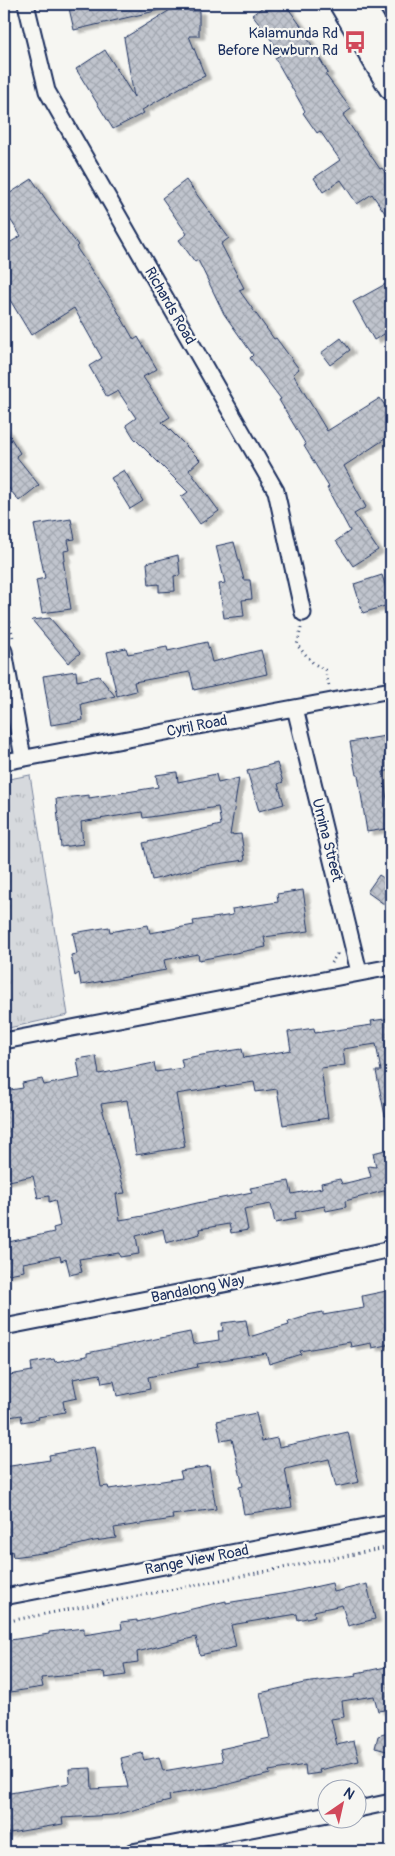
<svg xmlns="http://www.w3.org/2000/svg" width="395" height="1856" font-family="Pangolin,sans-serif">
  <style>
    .grass { fill: url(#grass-tufts); stroke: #78849e }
    .building { fill: url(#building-cross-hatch); stroke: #1b2f5e; filter: url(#shadow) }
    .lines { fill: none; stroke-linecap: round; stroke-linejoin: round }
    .street-casing { stroke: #1b2f5e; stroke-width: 19 }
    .primary-casing { stroke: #1b2f5e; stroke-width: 28 }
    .path { stroke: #1b2f5e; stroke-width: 3; stroke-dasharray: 1 4; stroke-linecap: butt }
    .street { stroke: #f6f6f2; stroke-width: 15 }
    .primary { stroke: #f6f6f2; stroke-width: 24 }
    .labels { text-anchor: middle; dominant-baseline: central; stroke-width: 4.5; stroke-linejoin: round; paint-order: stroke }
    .poi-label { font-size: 15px; fill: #1b2f5e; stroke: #f6f6f2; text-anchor: end }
    .street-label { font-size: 15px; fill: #1b2f5e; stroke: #f6f6f2 }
  </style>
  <defs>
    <pattern id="grass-tufts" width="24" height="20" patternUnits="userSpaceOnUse" patternTransform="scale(1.25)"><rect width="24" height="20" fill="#d6d9dd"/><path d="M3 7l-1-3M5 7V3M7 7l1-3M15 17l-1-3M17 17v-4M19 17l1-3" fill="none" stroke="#b7bbc0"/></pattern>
    <pattern id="building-cross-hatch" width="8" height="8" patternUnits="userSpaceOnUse" patternTransform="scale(1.25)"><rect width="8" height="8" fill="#c0c4cd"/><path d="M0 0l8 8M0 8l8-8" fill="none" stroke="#a4a9b2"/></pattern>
    <filter id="shadow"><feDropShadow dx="5.5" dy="3" stdDeviation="1" flood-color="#0004"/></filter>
  </defs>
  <rect width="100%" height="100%" fill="#f6f6f2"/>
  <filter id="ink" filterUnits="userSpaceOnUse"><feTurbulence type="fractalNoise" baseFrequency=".02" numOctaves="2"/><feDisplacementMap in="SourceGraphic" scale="10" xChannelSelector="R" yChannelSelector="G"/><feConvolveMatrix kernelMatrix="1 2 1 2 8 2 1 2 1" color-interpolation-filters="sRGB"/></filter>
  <g filter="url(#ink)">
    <!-- grass -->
    <path class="grass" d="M30,775L68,1015L4,1029V780Z"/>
    <!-- building -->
    <path class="building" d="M68,4H163L164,9L74,30Z
      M180,4H188L189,11H199V36H189L205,76L183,86L142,110L144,113L113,129L76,69L105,50L134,97L124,38Z
      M267,4H285L304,30H303L328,73L325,74L351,109L343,115L380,169L382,168L391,181V222L372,194L357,204L341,180L323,192L314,178L340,160L320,131L317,133L303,113L305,111L275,58L282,54L252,15Z
      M32,179L51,207L50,208L78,245L76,247L112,301L134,340L138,337L157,369L143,377L170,417L162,422L200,460L189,470L219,511L200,524L181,497L188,492L134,438L126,425L136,418L118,391L107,397L89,366L102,358L74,308L31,335L4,290V246L21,236L4,210V197Z
      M186,180L229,238L221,244L244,288L239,290L274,339L276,338L299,369L293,374L327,431L380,398L391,415V435L344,466L366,507L354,514L378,550L353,566L336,541L350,531L327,488L329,487L304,446L306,445L279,400L281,399L250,358L253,355L224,314L198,260L195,262L179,240L187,234L162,198Z
      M391,281V330L374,340L353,302Z
      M341,338L350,350L330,365L321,353Z
      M4,427L20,453L16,456L39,485L19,501L4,482Z
      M124,470L143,501L130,509L111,478Z
      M71,519L75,539L68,540L70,550L64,551L65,560H63L71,609L42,613L36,580L45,578L34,525Z
      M234,542L244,580H250L252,599L242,600L244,616L224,618L219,584L225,583L216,546Z
      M178,555L180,575L174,576L175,591L159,592V584L149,585L147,563Z
      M382,575L391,604L363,613L354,584Z
      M50,618L80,653L68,663L32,620Z
      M207,642L212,662L261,650L267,674L194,690L190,672L134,682L136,691L117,696L107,652L126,648L128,654L167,647L168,651Z
      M76,671L77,681L99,676L115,696L81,704L83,720L51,725L43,676Z
      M391,735V770L383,772L391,828L367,832L358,775H356L350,742Z
      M277,763L283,782L278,784L284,804L259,811L247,771Z
      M177,772L178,782L216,774L218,783L239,778L230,835L241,834L245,860L198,867V868L152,880L143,843L221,825L218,807L143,818L142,812L81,822L83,844L61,847L56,799L89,795V798L158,787L156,775Z
      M379,875L391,883V909L367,892Z
      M303,890L309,931L264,937L266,947L199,960L198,954L164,960L166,970L81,985L79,973L75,976L71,955L77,954L73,933L109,927L110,932L148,925L150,933L194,925L193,921L233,915L232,909L278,902L277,894Z
      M391,1018V1115L385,1116L376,1071H381L376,1044L343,1049L345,1065L321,1068L328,1118L283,1125L277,1089L256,1092L254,1082L176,1094L185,1147L136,1155L127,1100L101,1104L125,1193L116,1194L120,1220L143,1216L197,1203L252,1192L250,1188L289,1181L292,1194L322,1188L321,1183L340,1179L342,1184L371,1177L368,1166L376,1167L373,1153L389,1149L391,1157V1189L345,1201L346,1207L326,1211L325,1206L295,1212L296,1219L275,1223L271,1204L244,1209L248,1230L231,1233L229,1224L199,1229L200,1234L166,1243L163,1229L136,1236L139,1254L120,1257L119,1253L79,1259L82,1272L70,1275L66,1259L61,1261L60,1256L23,1263L24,1271L4,1275V1243L54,1232L53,1228L60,1226L55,1200L49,1202V1196L38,1198L33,1176L4,1182V1091L23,1088L22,1083L42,1079L44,1085L80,1078L77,1059L96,1056L99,1074L154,1063L156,1072L183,1068L181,1059L202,1055L242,1049L244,1058L291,1050L288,1032L314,1028L315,1033L372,1025L371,1021Z
      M391,1290V1344L372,1348L371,1343L351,1347L350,1342L300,1351L301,1354L269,1364L266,1353L197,1364L198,1367L148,1377L150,1389L117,1396L114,1381L102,1383L100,1374L73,1379L77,1398L63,1401L65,1412L38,1417L39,1419L22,1422L21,1415L4,1418V1376L32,1371L31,1363L54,1359L55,1362L87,1356V1353L190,1332L193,1344L219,1340L218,1331H223L222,1323L246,1320L249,1337L289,1325L288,1322L307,1316V1315L323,1312V1315L364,1308L362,1296Z
      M256,1413L262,1441L277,1438L279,1447L348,1432L359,1482L336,1487L329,1459L285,1469L292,1507L244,1514L239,1487L243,1486L232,1439L221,1441L217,1421Z
      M94,1447L101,1487L108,1486L109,1489L182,1478L180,1471L209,1466L216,1509L172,1515L173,1519L114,1528L116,1538L94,1541L49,1552L13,1557L12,1551L4,1553V1467L50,1460L49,1455Z
      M332,1583L334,1592L367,1584L375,1619L348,1626L342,1605L314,1611L315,1616L298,1620L297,1614L231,1625L236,1647L200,1655L196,1637L137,1652L138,1662L124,1664L126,1675L105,1678L104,1672L41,1678L43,1687L4,1693V1641L49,1634V1632L84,1628V1635L122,1629L121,1622L137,1620V1622L226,1601V1603L287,1593Z
      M391,1666V1709L378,1711L374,1696L342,1701L344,1717L331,1719L337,1745L354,1741L359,1761L319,1770L320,1773L306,1775L305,1765L269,1771L270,1774L221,1786L169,1795L170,1801L113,1815L62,1818L63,1824L4,1834V1794L70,1783L69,1769L91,1768L92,1789L128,1787L121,1758L142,1753L144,1760L159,1757L163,1771L223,1761L220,1749L270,1738L260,1693L304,1683L357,1676L356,1673Z
      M391,1732V1752L375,1748L378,1736Z"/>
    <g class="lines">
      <defs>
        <path id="street" d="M26,4L47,91L276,491L303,613
          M4,651L23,758
          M295,708L359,972
          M4,762L391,690
          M4,1041L391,967
          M4,1327L290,1271L391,1249
          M4,1597L391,1522
          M358,1809L391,1802
          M132,1852L328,1814"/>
        <path id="primary" d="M342,4L391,87
          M361,4L391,53"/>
      </defs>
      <!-- street casing -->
      <use href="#street" class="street-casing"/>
      <!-- primary casing -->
      <use href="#primary" class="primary-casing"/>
      <!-- path -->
      <path class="path" d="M4,597L13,638
        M301,628L297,645L313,663L325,670L329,686
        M331,963L337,954L336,951
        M4,1622L391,1547
        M87,1852L118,1846"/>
      <!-- street -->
      <use href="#street" class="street"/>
      <!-- primary -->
      <use href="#primary" class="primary"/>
    </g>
  </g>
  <!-- icons -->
  <defs>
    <symbol id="bus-bare" viewBox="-9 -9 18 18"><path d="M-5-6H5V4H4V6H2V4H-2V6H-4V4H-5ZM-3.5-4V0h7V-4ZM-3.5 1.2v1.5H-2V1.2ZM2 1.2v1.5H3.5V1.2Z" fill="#d1495b" stroke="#f6f6f2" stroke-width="2.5" paint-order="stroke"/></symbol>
  </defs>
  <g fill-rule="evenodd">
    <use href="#bus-bare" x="339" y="26" width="32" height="32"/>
  </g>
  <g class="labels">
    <!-- poi labels -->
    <g class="poi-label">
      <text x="338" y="33">Kalamunda Rd<tspan x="338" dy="17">Before Newburn Rd</tspan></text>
    </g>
    <!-- street labels -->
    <g class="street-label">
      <text transform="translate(170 306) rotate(60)">Richards Road</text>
      <text transform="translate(197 726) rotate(-11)">Cyril Road</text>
      <text transform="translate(327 840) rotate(76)">Umina Street</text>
      <text transform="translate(198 1289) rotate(-11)">Bandalong Way</text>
      <text transform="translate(197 1560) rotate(-11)">Range View Road</text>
    </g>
  </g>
  <!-- margin -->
  <rect width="395" height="1856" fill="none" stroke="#f6f6f2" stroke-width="20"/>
  <rect x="10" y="10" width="375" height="1836" fill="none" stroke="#1b2f5e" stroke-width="2" filter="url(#ink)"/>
  <!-- north arrow -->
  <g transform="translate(342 1804) rotate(34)"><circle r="24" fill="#f6f6f2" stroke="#9ea6b7"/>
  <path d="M0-4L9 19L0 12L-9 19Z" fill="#d1495b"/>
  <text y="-8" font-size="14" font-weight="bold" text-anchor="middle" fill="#1b2f5e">N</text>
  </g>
</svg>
